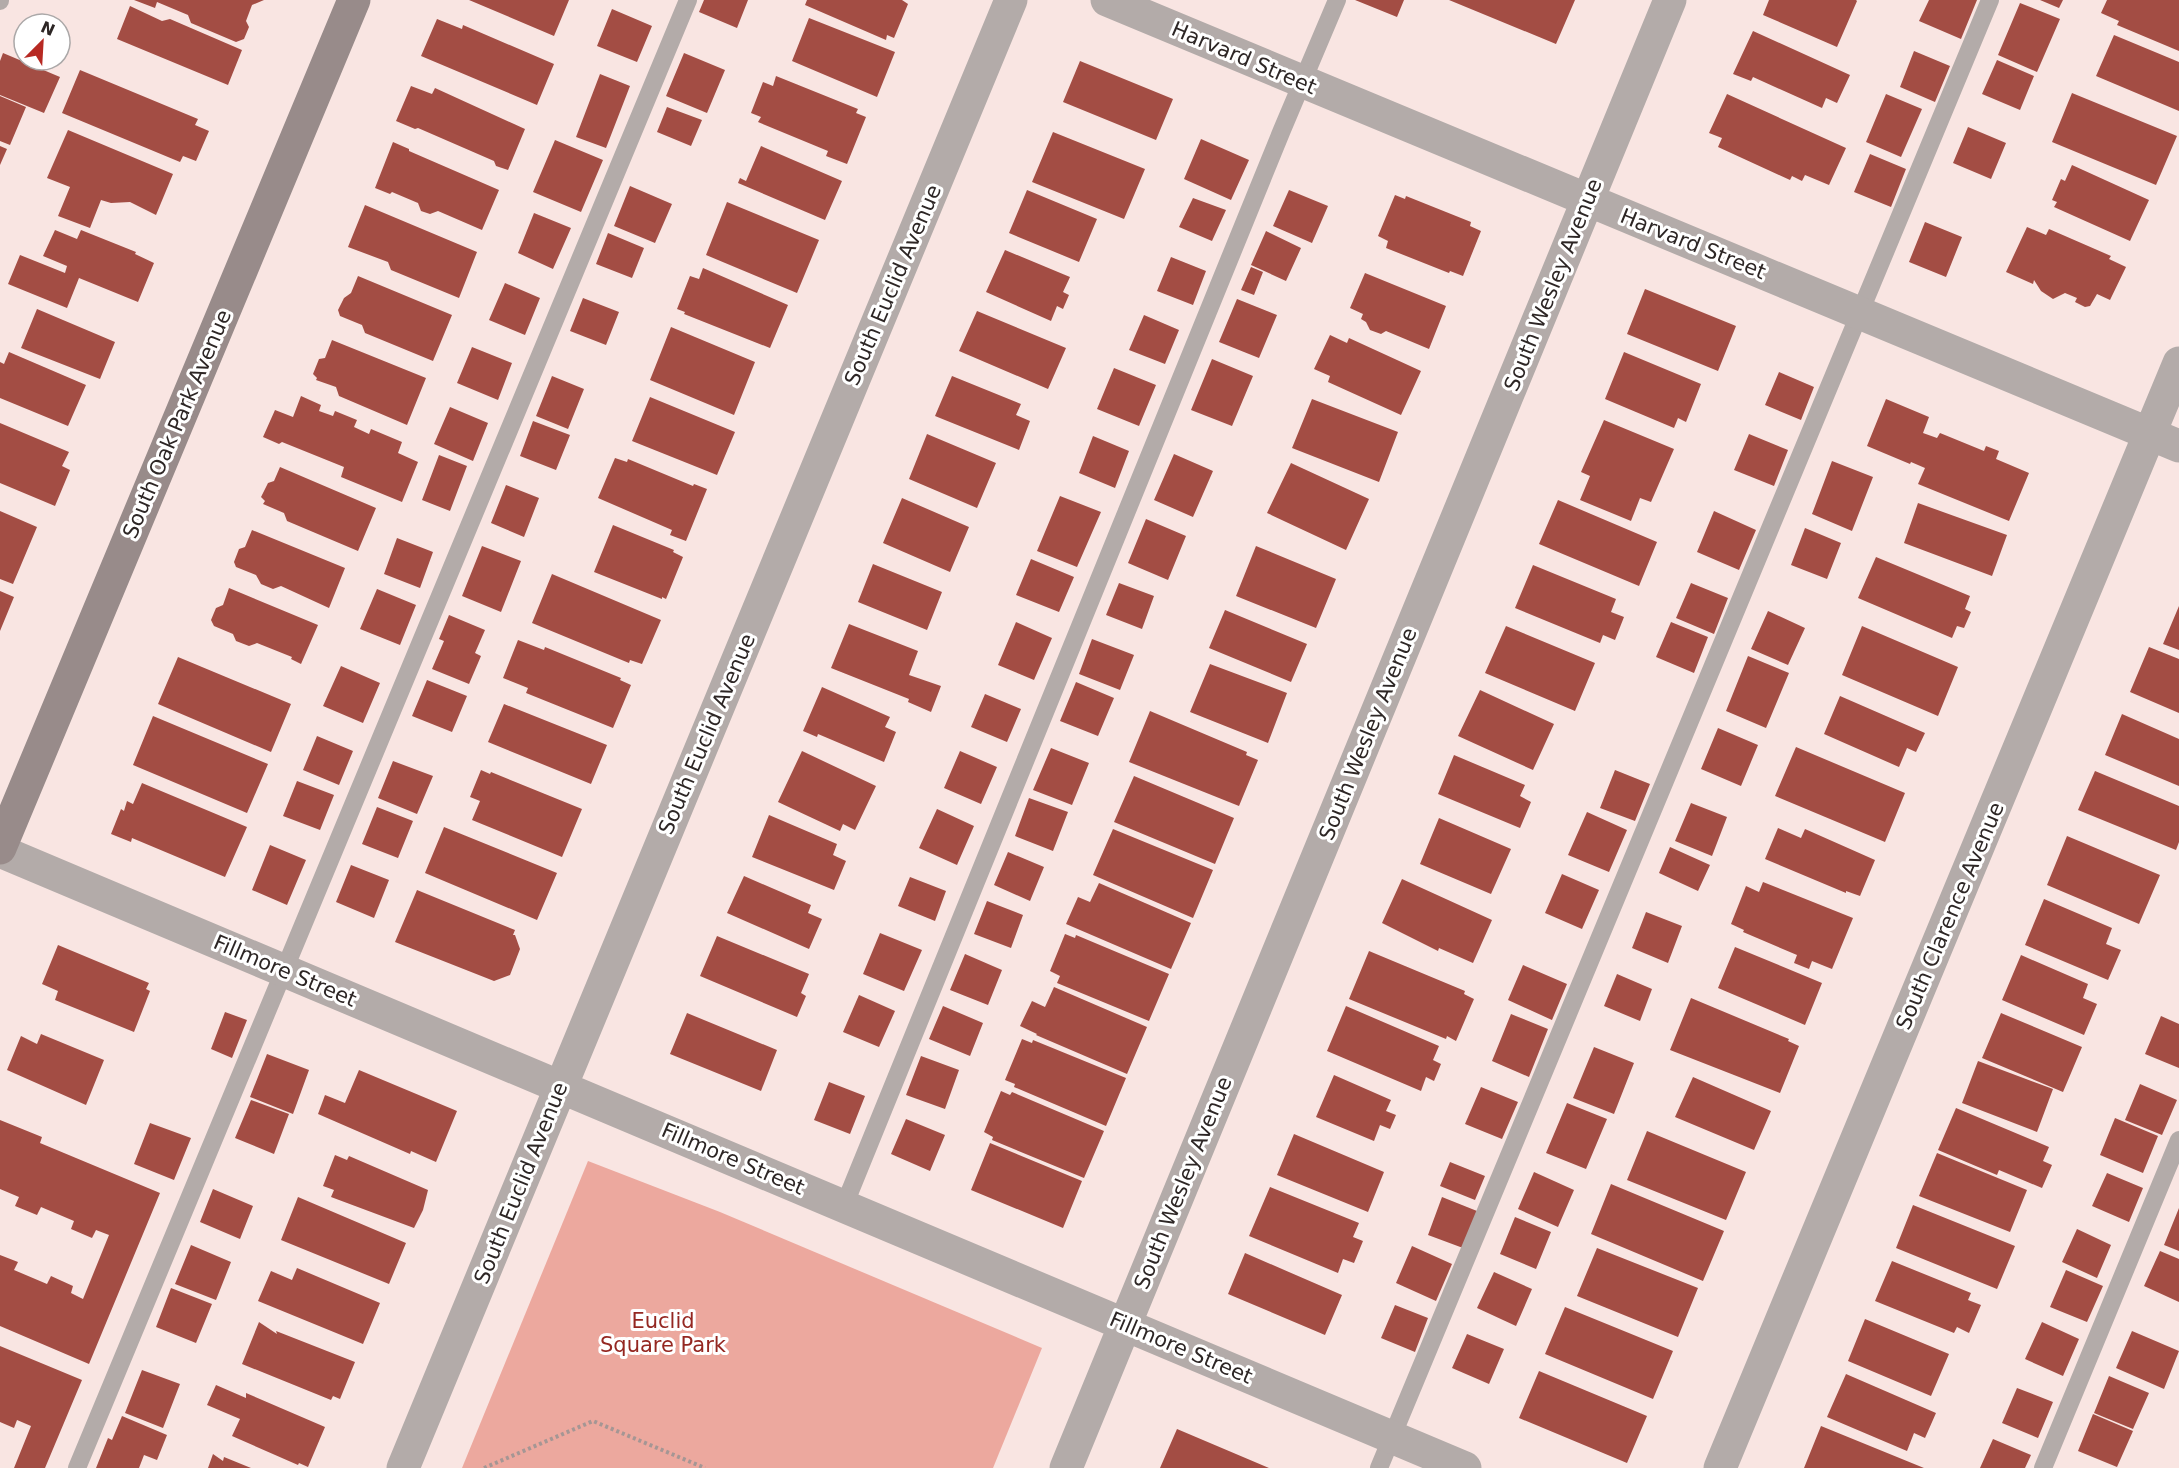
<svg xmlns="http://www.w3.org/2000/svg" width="2179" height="1468" font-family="'DejaVu Sans',sans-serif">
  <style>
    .green { fill: #eca89e }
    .building { fill: #a34d44 }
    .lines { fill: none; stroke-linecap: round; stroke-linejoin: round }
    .path { stroke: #a59694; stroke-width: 4; stroke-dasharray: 3 3; stroke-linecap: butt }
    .lane { stroke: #b3aba9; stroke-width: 18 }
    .street { stroke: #b3aba9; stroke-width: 33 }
    .secondary { stroke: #988b8a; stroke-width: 33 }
    .labels { text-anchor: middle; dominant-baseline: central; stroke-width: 6; stroke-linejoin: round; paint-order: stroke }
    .street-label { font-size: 21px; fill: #2d2625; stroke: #fff }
    .park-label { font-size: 21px; fill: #942721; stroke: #fff }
  </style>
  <rect width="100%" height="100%" fill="#f9e5e2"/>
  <!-- green -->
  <path class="green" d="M588,1161L720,1212L1042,1348L993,1468H462Z"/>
  <!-- building -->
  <path class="building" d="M134,0H264L252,5L246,21L249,27L244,39L236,42L191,23L188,15L157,2L155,8Z
    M469,0H569L554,36Z
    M704,0H748L737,28L699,12Z
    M807,0H902L908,4L894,38L887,35L886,40L805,5Z
    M1355,0H1404L1397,17Z
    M1449,0H1575L1556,44Z
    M1769,0H1856L1857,1L1837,47L1763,15Z
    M1929,0H1977L1961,39L1919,21Z
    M2040,0H2063L2059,8Z
    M2107,0H2179V51L2117,25L2119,21L2101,13Z
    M2020,3L2060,19L2037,72L1998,55Z
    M130,6L162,21L170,19L242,50L228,85L117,39Z
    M612,9L652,26L637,62L597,46Z
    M809,18L895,52L877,97L792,61Z
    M437,19L462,29L463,25L554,64L537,105L421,56Z
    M1753,31L1850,75L1837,103L1826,98L1822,108L1753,77L1751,81L1733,74Z
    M2114,35L2179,62V111L2096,76Z
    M1914,51L1950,66L1935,102L1900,87Z
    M3,53L60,77L44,113L0,95V61Z
    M684,53L725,70L707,113L666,96Z
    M1997,60L2034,76L2020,110L1982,94Z
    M1080,61L1173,99L1156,140L1063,102Z
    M80,70L198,119L195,125L209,131L196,161L183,156L180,162L62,113Z
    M600,74L630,86L606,148L576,137Z
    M776,76L858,109L856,113L866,117L847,164L826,156L828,151L758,122L761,117L751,113L763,82L773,86Z
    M411,86L432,94L435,88L525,129L508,170L496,166L494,161L418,128L415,129L396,121Z
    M2072,93L2177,136L2156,185L2052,142Z
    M1727,94L1846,148L1829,185L1805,175L1802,181L1792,176L1790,180L1718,147L1722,138L1709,133Z
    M1886,94L1922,109L1901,157L1866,142Z
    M0,96L26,107L10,145L0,141Z
    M667,107L702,120L691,146L657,132Z
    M1968,127L2006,143L1991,179L1953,163Z
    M68,130L173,174L156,215L130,202L111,203L101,200L90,228L58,216L70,187L47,178Z
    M1053,132L1145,169L1124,219L1032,182Z
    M1201,139L1249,160L1231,200L1184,179Z
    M555,140L603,160L581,212L533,192Z
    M393,142L409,149V151L499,190L482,230L438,211L430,214L421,211L418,203L392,192L390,194L375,188Z
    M0,146L7,149L0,165Z
    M761,146L842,181L825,220L738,183L740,178L746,181Z
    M1870,154L1906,169L1891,207L1854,192Z
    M2072,165L2149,200L2130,241L2054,207L2057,202L2052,200L2061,179L2065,181Z
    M630,186L672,204L655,243L614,226Z
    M1027,190L1097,219L1079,262L1009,233Z
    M1289,190L1328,206L1312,243L1273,226Z
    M1395,195L1405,199L1406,196L1471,222L1470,226L1481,231L1463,276L1450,271L1449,273L1386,248L1388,241L1378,236Z
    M1193,198L1226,210L1212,241L1179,227Z
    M727,202L819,240L797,293L706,255Z
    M365,205L477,252L459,298L391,270L388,262L348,247Z
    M534,213L571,228L553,269L518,253Z
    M1925,222L1962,237L1946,277L1909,262Z
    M2027,227L2046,235L2049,229L2111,256L2109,259L2126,267L2110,300L2097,294L2090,306L2085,307L2075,302L2077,298L2065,293L2053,299L2041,291L2034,280L2033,284L2006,272Z
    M55,230L77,239L81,230L136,252L135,254L154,263L138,302L79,278L67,308L8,284L20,255L65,273L67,266L43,256Z
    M1266,231L1301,248L1286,281L1251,265Z
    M608,233L644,248L632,278L596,264Z
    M1005,250L1070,277L1063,292L1069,295L1063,309L1057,306L1051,321L986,292Z
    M1171,257L1206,271L1193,305L1157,291Z
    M1251,267L1263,272L1254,295L1241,290Z
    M703,268L788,305L770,348L684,314L685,312L677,309L690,276L699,279Z
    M1365,273L1446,306L1429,349L1386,331L1381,334L1370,330L1366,322L1361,319L1363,314L1350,308Z
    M358,276L452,315L433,361L365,333L362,325L340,316L338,310L344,298L351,293Z
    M505,283L540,298L525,335L489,320Z
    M1645,289L1736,326L1718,371L1627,334Z
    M583,298L619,312L606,345L570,331Z
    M1237,299L1277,315L1259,358L1219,342Z
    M37,309L115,342L100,379L21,348Z
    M977,311L1066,348L1048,389L959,351Z
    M1144,315L1179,330L1165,364L1129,350Z
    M671,327L755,362L734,415L650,380Z
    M1330,335L1347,343L1349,338L1421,371L1401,415L1328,382L1330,376L1314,369Z
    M332,340L426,378L407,425L339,396L336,387L316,380L317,378L313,374L319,359L325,358Z
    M472,347L512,363L498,400L457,383Z
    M9,352L86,385L68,426L0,398V362L4,364Z
    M1624,352L1701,384L1686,422L1678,418L1674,428L1605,399Z
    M1212,359L1253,376L1232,426L1191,410Z
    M1114,368L1156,385L1139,426L1097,409Z
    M1779,372L1814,387L1801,420L1765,405Z
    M552,376L584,389L568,429L536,416Z
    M952,376L1021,404L1016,415L1030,421L1019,450L935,416Z
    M301,396L321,405L319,411L333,416L335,411L357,420L354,427L369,434L371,429L402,442L398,453L418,462L402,502L341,477L344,467L282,442L279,444L263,437L275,410L293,417Z
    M650,397L735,432L717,475L632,441Z
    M1312,399L1398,432L1379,482L1292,448Z
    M1886,399L1929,417L1923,433L1937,438L1940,433L1984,451L1986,446L1999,451L1996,459L2029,473L2009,521L1918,484L1925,468L1911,462L1910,464L1867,446Z
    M450,407L488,423L473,461L434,444Z
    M1604,420L1674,449L1651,502L1640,498L1631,521L1580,500L1590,476L1581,472Z
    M533,421L570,435L556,470L520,456Z
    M0,423L69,452L62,466L70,470L55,506L0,483Z
    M927,434L996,463L977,508L909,479Z
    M1749,434L1788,450L1774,486L1734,470Z
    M1093,436L1129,451L1115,488L1079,473Z
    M1174,454L1213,471L1193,517L1154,500Z
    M439,455L467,466L450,511L422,500Z
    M615,458L627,462L628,459L693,486L694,484L707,489L686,541L670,535L672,530L598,498Z
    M1832,461L1873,477L1852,531L1812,514Z
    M1291,463L1369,499L1346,550L1267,513Z
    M280,467L376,508L358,551L287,521L284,513L263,504L265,501L261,497L268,483L274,481Z
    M506,485L539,498L524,537L491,523Z
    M1060,496L1101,512L1077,567L1037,551Z
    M902,498L969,527L950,572L883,543Z
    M1558,500L1657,542L1639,586L1539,544Z
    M1918,503L2007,535L1992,576L1904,543Z
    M0,511L37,527L13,584L0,579Z
    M1714,511L1756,530L1739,570L1697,552Z
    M1146,519L1186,536L1168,580L1128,563Z
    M613,525L674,550L673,552L683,557L666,599L662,597V599L594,572Z
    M1805,528L1841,543L1827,579L1791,565Z
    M252,530L345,568L329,608L281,586L273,589L261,584L256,575L236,567L234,562L239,549L245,547Z
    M397,538L433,552L420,588L384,574Z
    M482,546L521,561L501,612L462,596Z
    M1256,546L1336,579L1316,628L1236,596Z
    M1876,557L1970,596L1965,609L1971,612L1964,628L1957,626L1952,638L1858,598Z
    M1031,559L1074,577L1059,612L1016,595Z
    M873,564L942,592L927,630L858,602Z
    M1533,565L1616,599L1611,612L1624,617L1615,640L1603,635L1600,643L1515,608Z
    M552,574L661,620L642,664L630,660L629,663L532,623Z
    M1119,583L1154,596L1142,629L1106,615Z
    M1691,583L1728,598L1714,634L1676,618Z
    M229,588L318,625L301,664L291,659L292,657L257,643L249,646L236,641L233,634L214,626L211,620L216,608L223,605Z
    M377,589L416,605L400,645L360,629Z
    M0,591L14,597L0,631Z
    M2179,606V650L2163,644Z
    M1225,610L1307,644L1291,682L1209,648Z
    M1768,611L1805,628L1788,665L1751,649Z
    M449,615L485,630L475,653L481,656L469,684L432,669L444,641L439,639Z
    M1016,622L1052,638L1034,680L998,665Z
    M1671,622L1708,637L1694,673L1656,657Z
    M849,624L918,651L909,675L941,686L931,712L908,702L909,699L831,668Z
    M1506,626L1595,663L1575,711L1485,673Z
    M1862,626L1958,667L1938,716L1842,675Z
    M1092,639L1134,655L1120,690L1079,674Z
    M518,640L544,650L545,647L621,678L620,680L631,685L613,728L526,693L528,688L503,678Z
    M2149,647L2179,659V713L2130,692Z
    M1748,656L1789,673L1766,728L1726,711Z
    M178,657L291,704L271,752L158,704Z
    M1210,664L1287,693L1268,743L1190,712Z
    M341,666L380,683L363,723L323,706Z
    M427,680L467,696L452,732L412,716Z
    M1076,682L1114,698L1098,736L1060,721Z
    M822,687L890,717L885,727L896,732L884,762L818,734L817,737L803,731Z
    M1480,690L1554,724L1533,770L1458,736Z
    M985,694L1021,709L1007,742L971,727Z
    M1840,696L1925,733L1916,752L1907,748L1899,767L1824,734Z
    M504,704L607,745L591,784L488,742Z
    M1150,711L1247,752L1246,755L1258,760L1239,806L1129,762Z
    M2122,714L2179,739V786L2105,755Z
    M153,716L268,764L247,813L133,765Z
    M1718,728L1758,745L1741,786L1701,769Z
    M317,736L353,751L339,785L303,770Z
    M1796,747L1905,793L1885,842L1775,796Z
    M1051,748L1089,763L1072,805L1033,790Z
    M802,751L876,786L855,830L843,824L840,831L778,802Z
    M960,751L997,767L981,804L944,788Z
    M1454,755L1525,785L1520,796L1531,802L1520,828L1438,794Z
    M393,761L433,776L417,814L378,798Z
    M481,770L490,774L491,772L582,809L562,857L472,820L480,801L470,797Z
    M1615,770L1650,784L1635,821L1600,808Z
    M2095,771L2179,806V842L2176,850L2078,810Z
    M1134,776L1234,818L1215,864L1114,822Z
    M297,781L334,795L320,830L283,816Z
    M142,783L247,827L225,877L132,838L131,842L111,834L121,809L124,811L127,801L133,804Z
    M1029,798L1068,812L1053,851L1015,836Z
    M1691,803L1727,817L1712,856L1675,841Z
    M377,807L413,821L398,858L362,844Z
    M937,809L974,826L957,865L919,848Z
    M1587,812L1627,830L1609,872L1568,855Z
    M769,815L837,844L833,855L846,861L834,890L752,857Z
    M1439,818L1511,849L1491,894L1420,864Z
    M444,827L557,873L537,920L425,873Z
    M1778,828L1801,838L1805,829L1875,860L1860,896L1846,891V893L1765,859Z
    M1113,829L1213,870L1193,918L1093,875Z
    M2067,836L2160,875L2139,924L2047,885Z
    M270,845L306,860L287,905L252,890Z
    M1670,847L1710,865L1698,891L1659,873Z
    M1008,852L1044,867L1030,901L994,885Z
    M351,865L389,880L374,918L336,902Z
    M1562,874L1599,890L1582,929L1545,913Z
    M744,876L811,905L808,913L822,919L809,949L727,913Z
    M910,877L946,891L935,921L898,906Z
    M1402,879L1492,920L1473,963L1439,948L1438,951L1382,923Z
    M1763,882L1853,918L1832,969L1812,961L1809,969L1794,963L1797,955L1743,932L1744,930L1731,924L1746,886L1759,892Z
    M1099,883L1191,923L1171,969L1066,924L1078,897L1090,902Z
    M417,890L515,930L513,935H515L520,949L510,975L494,981L395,942Z
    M2044,899L2112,928L2106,944L2121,950L2108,980L2025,945Z
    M987,901L1023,915L1011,948L974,934Z
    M1646,912L1682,926L1668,963L1632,948Z
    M880,933L922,950L904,991L863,974Z
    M1065,934L1075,938L1076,935L1169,974L1149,1021L1057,983L1060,976L1050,971Z
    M717,936L809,974L801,993L806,996L797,1017L700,976Z
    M58,945L149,983L146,989L150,991L134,1032L55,1000L58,991L42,984Z
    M1735,947L1822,983L1805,1025L1718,988Z
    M1369,951L1465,991L1464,994L1474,999L1456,1041L1447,1036L1446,1039L1349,999Z
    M965,954L1002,970L988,1005L950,990Z
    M2021,955L2088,984L2083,998L2097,1004L2084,1035L2002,1000Z
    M1523,965L1567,984L1552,1020L1508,1000Z
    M1617,974L1652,989L1640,1021L1604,1006Z
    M1054,987L1147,1027L1127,1074L1036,1035L1037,1034L1020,1026L1032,1001L1045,1007Z
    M859,995L895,1011L879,1047L843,1032Z
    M1691,998L1789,1039L1788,1041L1799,1046L1780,1093L1670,1050Z
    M943,1006L983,1023L970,1056L929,1039Z
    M1346,1006L1439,1046L1433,1060L1441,1064L1434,1081L1426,1077L1421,1091L1327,1051Z
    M225,1012L247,1020L232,1058L211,1049Z
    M687,1013L777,1050L761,1091L670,1054Z
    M2001,1013L2082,1047L2063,1092L1982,1058Z
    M1511,1014L1548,1029L1529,1077L1492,1061Z
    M2161,1016L2179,1024V1068L2145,1054Z
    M41,1034L104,1060L86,1105L7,1070L21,1036L37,1044Z
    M1022,1039L1032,1043L1033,1040L1126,1078L1106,1126L1014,1087L1015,1084L1005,1080Z
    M1594,1047L1634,1063L1614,1114L1573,1098Z
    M267,1054L309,1070L293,1114L250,1097Z
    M921,1056L959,1070L945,1109L906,1095Z
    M1978,1061L2053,1089L2037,1132L1962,1103Z
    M359,1070L457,1111L436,1162L411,1151L410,1154L318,1114L325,1095L345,1103Z
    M1334,1075L1391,1100L1386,1111L1396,1115L1390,1129L1380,1125L1374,1141L1316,1117Z
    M1693,1077L1771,1111L1754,1150L1675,1117Z
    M829,1082L865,1096L850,1134L814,1120Z
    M2140,1084L2177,1100L2162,1135L2125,1120Z
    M1481,1087L1518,1102L1502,1139L1465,1124Z
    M1001,1091L1010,1095L1012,1092L1104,1131L1084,1178L992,1140L993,1137L984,1132Z
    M251,1100L289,1114L274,1154L235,1138Z
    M1567,1103L1607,1119L1586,1169L1546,1153Z
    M1956,1108L2049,1147L2043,1161L2052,1165L2042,1188L1999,1170L1997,1175L1938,1150Z
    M2115,1118L2158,1136L2143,1173L2100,1155Z
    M906,1119L945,1135L930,1171L891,1154Z
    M0,1120L42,1137L40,1143L160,1193L89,1364L0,1326V1255L18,1262L14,1270L47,1284L51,1276L73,1286L71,1293L83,1299L109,1235L96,1230L92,1238L71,1229L74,1221L41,1207L37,1215L15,1206L19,1197L0,1189Z
    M150,1123L191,1138L174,1180L134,1164Z
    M1647,1131L1746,1172L1726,1220L1627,1180Z
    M1294,1134L1384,1172L1368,1212L1277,1175Z
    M990,1143L1082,1181L1063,1228L971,1190Z
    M1937,1153L2027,1190L2010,1232L1919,1196Z
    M335,1155L347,1160L349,1156L428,1190L423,1210L414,1228L331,1197L334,1190L323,1186Z
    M1450,1162L1485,1176L1475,1200L1440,1186Z
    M1534,1172L1574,1190L1558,1227L1518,1209Z
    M2107,1173L2143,1188L2129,1222L2092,1206Z
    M1611,1184L1724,1231L1703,1281L1591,1234Z
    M1270,1187L1359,1223L1353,1237L1363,1241L1354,1263L1343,1259L1338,1273L1249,1236Z
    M213,1189L253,1206L240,1239L200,1222Z
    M298,1197L406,1243L389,1284L281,1240Z
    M1442,1197L1477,1211L1463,1248L1428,1235Z
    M1913,1205L2015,1246L1997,1289L1896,1248Z
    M2179,1208V1251L2164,1245Z
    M1515,1217L1551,1232L1536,1269L1500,1254Z
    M2077,1229L2111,1245L2097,1278L2062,1262Z
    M191,1245L231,1262L216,1300L175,1284Z
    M1412,1246L1452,1264L1436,1301L1396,1283Z
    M1597,1248L1698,1288L1678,1337L1577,1296Z
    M2160,1251L2179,1259V1302L2144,1286Z
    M1245,1253L1342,1295L1325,1335L1228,1294Z
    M1892,1261L1971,1293L1968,1300L1981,1305L1969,1333L1957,1327L1954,1333L1875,1301Z
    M297,1268L380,1303L363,1344L258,1301L271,1271L292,1280Z
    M2066,1270L2103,1286L2087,1322L2050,1307Z
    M1494,1272L1532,1289L1516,1326L1477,1308Z
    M171,1288L212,1304L196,1343L156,1327Z
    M1395,1305L1428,1318L1415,1352L1381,1338Z
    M1565,1307L1673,1351L1653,1399L1545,1354Z
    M1865,1319L1949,1354L1931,1396L1848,1361Z
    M259,1322L277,1334L276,1331L355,1362L340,1399L333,1396L331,1400L242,1364Z
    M2042,1322L2079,1339L2063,1376L2025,1359Z
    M2132,1331L2179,1351L2164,1389L2116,1368Z
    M1467,1334L1504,1349L1489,1384L1452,1368Z
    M0,1346L82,1380L45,1468H14L31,1426L17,1420L14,1428L0,1422Z
    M142,1370L180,1384L163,1428L125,1413Z
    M1539,1371L1647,1416L1627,1463L1519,1418Z
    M1846,1374L1936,1413L1925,1438L1914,1433L1907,1451L1827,1417Z
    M2109,1376L2149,1393L2133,1429L2094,1413Z
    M216,1385L246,1398V1393L325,1427L308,1467L299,1463L298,1465L232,1436L240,1419L207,1405Z
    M2017,1388L2053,1402L2038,1438L2002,1423Z
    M2093,1414L2133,1431L2117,1467L2078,1451Z
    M122,1416L167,1435L157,1460L144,1455L139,1468H96L108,1438L112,1440Z
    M1821,1426L1924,1468H1804Z
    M1177,1429L1269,1468H1160Z
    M1993,1439L2031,1455L2025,1468H1980Z
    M213,1454L223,1461L224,1457L251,1468H208Z"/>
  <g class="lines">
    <!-- path -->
    <path class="path" d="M484,1468L593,1421L705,1468"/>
    <!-- lane -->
    <path class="lane" d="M0,1V0
      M844,1206L1282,130L1337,0
      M77,1468L688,0
      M1379,1468L1990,0
      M2043,1468L2179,1140"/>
    <!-- street -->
    <path class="street" d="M1107,0L2179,446
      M0,851L1465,1468
      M403,1468L1011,0
      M1066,1468L1670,0
      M1720,1468L2179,363"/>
    <!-- secondary -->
    <path class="secondary" d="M0,848L354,0"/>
  </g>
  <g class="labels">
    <!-- street labels -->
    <g class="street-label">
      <text transform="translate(1244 58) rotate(23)">Harvard Street</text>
      <text transform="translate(1693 244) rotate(22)">Harvard Street</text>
      <text transform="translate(893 285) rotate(-67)">South Euclid Avenue</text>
      <text transform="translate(1553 285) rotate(-68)">South Wesley Avenue</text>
      <text transform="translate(177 424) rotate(-67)">South Oak Park Avenue</text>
      <text transform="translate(707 734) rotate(-67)">South Euclid Avenue</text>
      <text transform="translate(1368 734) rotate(-68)">South Wesley Avenue</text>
      <text transform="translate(1950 916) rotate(-67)">South Clarence Avenue</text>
      <text transform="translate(285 971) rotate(23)">Fillmore Street</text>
      <text transform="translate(733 1159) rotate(23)">Fillmore Street</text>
      <text transform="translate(521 1183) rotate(-68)">South Euclid Avenue</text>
      <text transform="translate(1183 1183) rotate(-68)">South Wesley Avenue</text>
      <text transform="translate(1181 1348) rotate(23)">Fillmore Street</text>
    </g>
    <!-- park labels -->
    <g class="park-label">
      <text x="663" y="1321">Euclid<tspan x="663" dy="24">Square Park</tspan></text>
    </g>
  </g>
  <!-- north arrow -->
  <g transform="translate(42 42) rotate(24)"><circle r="28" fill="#ffffff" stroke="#aba8a8" stroke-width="1.5"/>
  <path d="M0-4.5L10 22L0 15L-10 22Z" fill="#b72923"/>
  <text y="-9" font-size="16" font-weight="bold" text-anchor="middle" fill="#2d2625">N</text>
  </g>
</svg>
